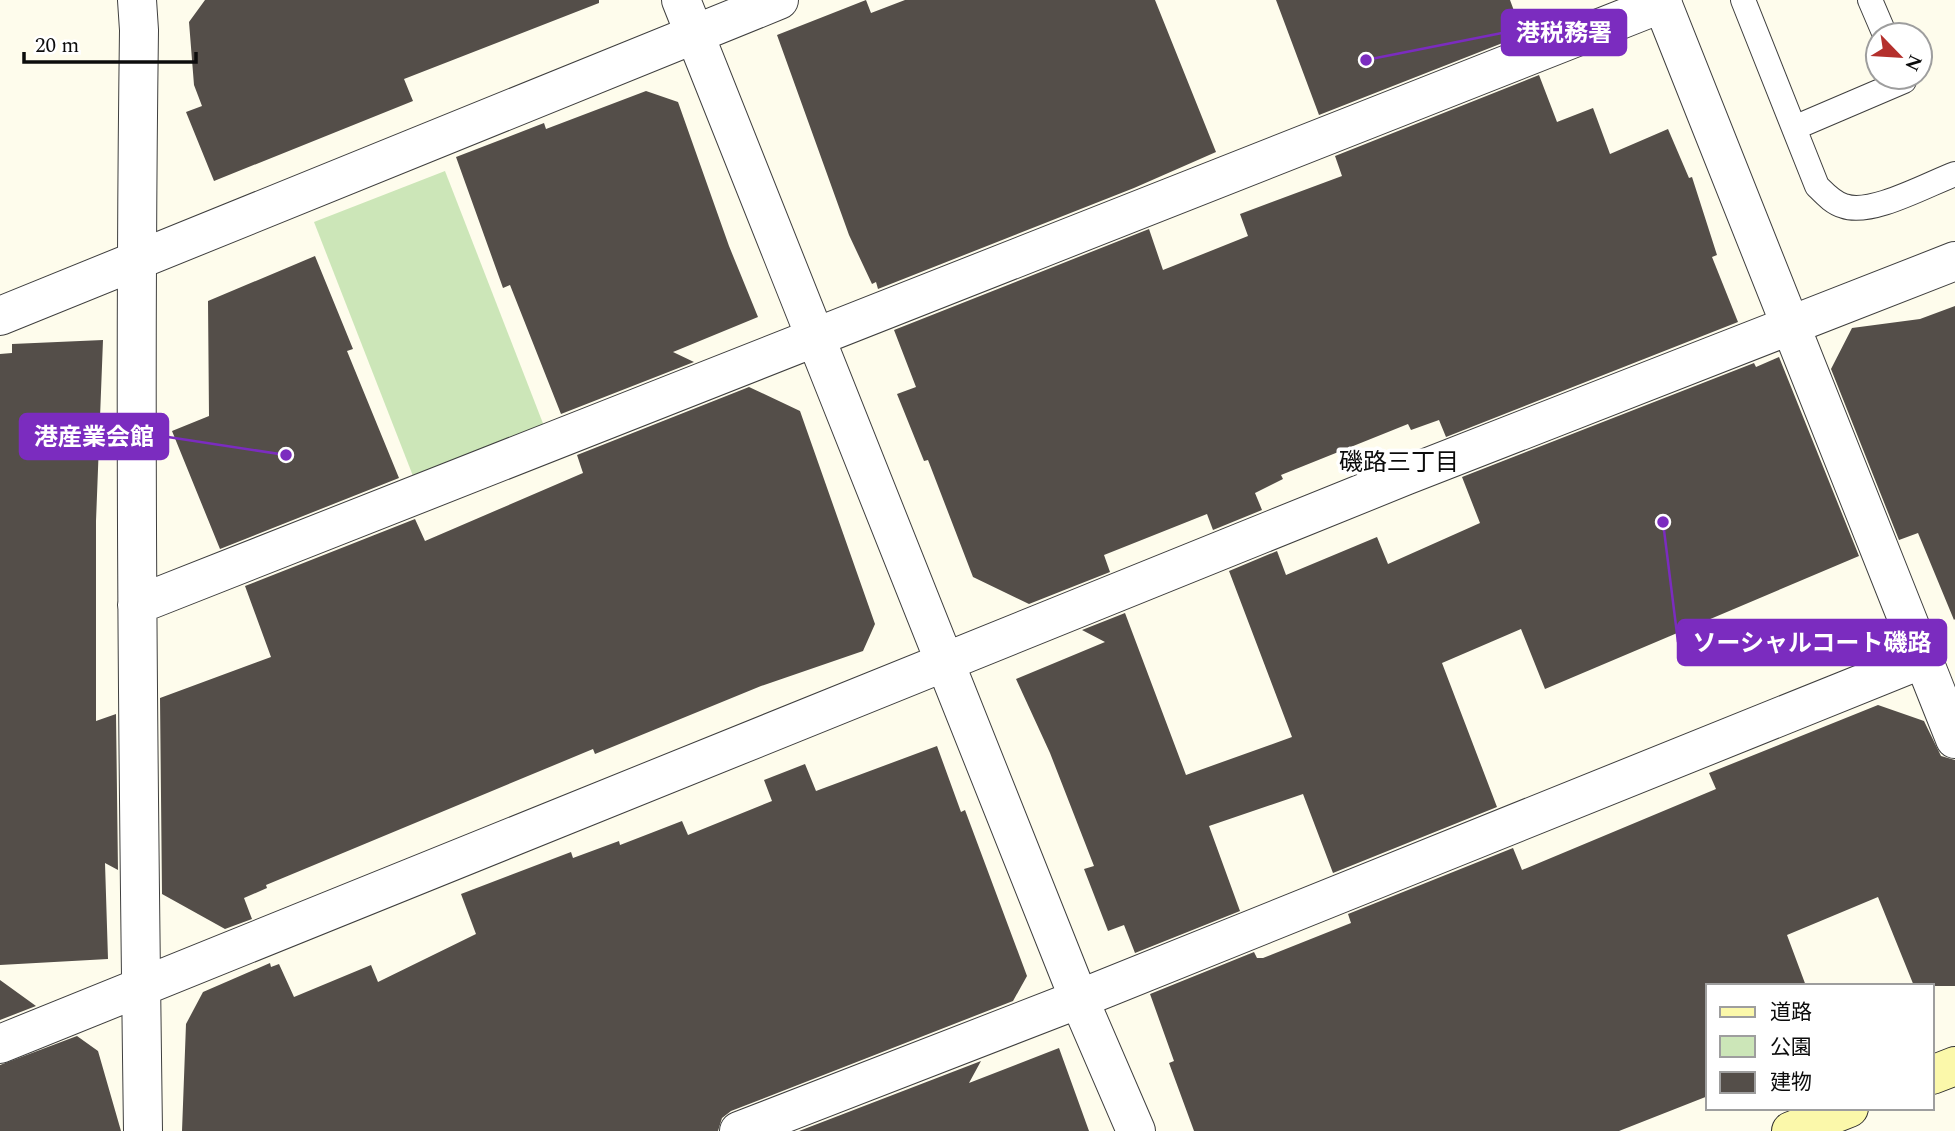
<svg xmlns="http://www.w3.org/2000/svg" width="1955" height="1131" font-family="Spectral,'Noto Sans JP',serif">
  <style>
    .park { fill: #cce6b8 }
    .building { fill: #544e49 }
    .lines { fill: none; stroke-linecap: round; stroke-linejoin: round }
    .lane-casing { stroke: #3f3f3f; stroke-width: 26 }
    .street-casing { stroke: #3f3f3f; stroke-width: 40 }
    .secondary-casing { stroke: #2e2e2e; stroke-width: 40 }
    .lane { stroke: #fff; stroke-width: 24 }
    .street { stroke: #fff; stroke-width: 38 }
    .secondary { stroke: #fbf8aa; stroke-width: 38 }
    .labels { text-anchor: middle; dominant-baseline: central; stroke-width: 7; stroke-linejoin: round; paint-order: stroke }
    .neighbourhood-label { font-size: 24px; fill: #0c0c0c; stroke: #fff }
    .leader { fill: none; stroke: #7b2cbf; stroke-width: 2.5 }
    .callout-dot { fill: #7b2cbf; stroke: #fff; stroke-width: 2.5 }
    .callout { fill: #7b2cbf; stroke: #7b2cbf; stroke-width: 2.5 }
    .callout-label { font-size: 24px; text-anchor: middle; font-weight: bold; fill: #fff }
  </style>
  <rect width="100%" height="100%" fill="#fefcec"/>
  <!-- park -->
  <path class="park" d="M445,171L544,426L413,476L314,222Z"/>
  <!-- building -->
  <path class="building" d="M205,0H599V3L404,79L413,101L214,181L186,112L202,106L194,85L189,22Z
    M866,0L871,13L905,0H1155L1216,152L1134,188L878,289L876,282L872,284L849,235L777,35Z
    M1276,0H1510L1523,35L1319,115Z
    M1539,75L1557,122L1593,108L1610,154L1668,129L1689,178L1692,177L1717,255L1712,257L1738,322L1446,437L1439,420L1411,430L1408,424L1281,475L1283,479L1255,493L1262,510L1213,530L1207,514L1104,555L1110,572L1029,604L973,577L928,460L924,461L897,394L916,387L894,330L1149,229L1163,270L1248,236L1240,214L1342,176L1335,156Z
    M646,91L678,102L729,246L758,317L673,352L694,362L561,414L510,285L503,288L456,157L544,123L546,129Z
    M315,256L353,349L347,351L399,478L220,549L172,431L209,416L208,301Z
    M1955,306V619L1954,620L1918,533L1899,540L1831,369L1852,328L1920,319Z
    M103,340L96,521V721L116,714L118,870L105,863L108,959L0,965V354L12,353V344Z
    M1779,357L1859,556L1545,689L1521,629L1442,663L1497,807L1333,873L1303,794L1209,826L1240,911L1135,953L1124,925L1108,931L1084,869L1094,866L1050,753L1016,679L1105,642L1082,630L1125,613L1186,775L1292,737L1229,571L1277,551L1286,575L1377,537L1388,564L1480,523L1462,477L1754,363L1756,367Z
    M749,387L800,411L875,624L863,651L761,686L595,754L593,749L266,885L267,888L244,898L252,919L225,929L162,894L160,698L271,657L245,586L415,519L425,541L583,473L577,455Z
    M1878,705L1924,721L1941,756L1955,760V986H1914L1878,897L1787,935L1806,986H1708V1096L1619,1131H1194L1169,1063L1174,1061L1150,994L1254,952L1257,958H1263L1351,923L1348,914L1513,848L1522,870L1716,789L1709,773Z
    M937,746L961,812L965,810L1027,976L1013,1001L731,1111L722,1118L718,1131H182L186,1024L203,992L270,963L271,967L279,964L294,997L371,965L378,982L476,934L461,894L571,852L573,858L619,841L620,845L682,821L688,835L772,801L764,780L805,764L816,791Z
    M0,980L36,1006L0,1020Z
    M77,1036L98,1051L121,1131H0V1065Z
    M1059,1048L1089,1131H799L981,1061L969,1083Z"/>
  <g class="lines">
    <defs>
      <path id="lane" d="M1743,0L1817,186C1825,194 1833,203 1844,206C1871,216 1928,184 1955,174
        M1870,0L1885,35
        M1794,128L1904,81L1902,77"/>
      <path id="street" d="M137,0L139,30C134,397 138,764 143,1131
        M681,0L1079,999L1136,1131
        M1661,0L1955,739
        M0,316L779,0
        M137,605L1663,3
        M0,1044L1405,476L1955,261
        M739,1131L1079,999L1923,659"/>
      <path id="secondary" d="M1932,1075L1955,1066
        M1791,1131L1849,1108"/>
    </defs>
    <!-- lane casing -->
    <use href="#lane" class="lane-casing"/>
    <!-- street casing -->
    <use href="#street" class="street-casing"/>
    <!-- secondary casing -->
    <use href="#secondary" class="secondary-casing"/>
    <!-- lane -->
    <use href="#lane" class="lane"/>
    <!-- street -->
    <use href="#street" class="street"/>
    <!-- secondary -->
    <use href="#secondary" class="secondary"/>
  </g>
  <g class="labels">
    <!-- neighbourhood labels -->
    <g class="neighbourhood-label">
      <text x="1399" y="463">磯路三丁目</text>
    </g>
  </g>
  <!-- callouts -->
  <path class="leader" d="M1366 60L1502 33M286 455L168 437M1663 522L1678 642"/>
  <g class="callout-dot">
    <circle cx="1366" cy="60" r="7"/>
    <circle cx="286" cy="455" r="7"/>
    <circle cx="1663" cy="522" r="7"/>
  </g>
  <g class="callout">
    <rect x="1502" y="10" width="124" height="45" rx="7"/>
    <rect x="20" y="414" width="148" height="45" rx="7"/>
    <rect x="1678" y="620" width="268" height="45" rx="7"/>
  </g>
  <g class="callout-label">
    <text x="1564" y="41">港税務署</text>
    <text x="94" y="445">港産業会館</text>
    <text x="1812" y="651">ソーシャルコート磯路</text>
  </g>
  <!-- legend -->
  <rect x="1706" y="984" width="228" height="126" fill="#ffffff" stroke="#9e9e9e" stroke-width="2"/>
  <rect x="1720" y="1007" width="35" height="10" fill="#fbf8aa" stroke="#9e9e9e" stroke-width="2"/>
  <text x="1770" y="1019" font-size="21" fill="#0c0c0c">道路</text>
  <rect x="1720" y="1036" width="35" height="21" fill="#cce6b8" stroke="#9e9e9e" stroke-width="2"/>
  <text x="1770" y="1054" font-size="21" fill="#0c0c0c">公園</text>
  <rect x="1720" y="1072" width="35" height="21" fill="#544e49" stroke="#9e9e9e" stroke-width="2"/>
  <text x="1770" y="1089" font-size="21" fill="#0c0c0c">建物</text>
  <!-- north arrow -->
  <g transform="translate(1899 56) rotate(115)"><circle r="33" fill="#ffffff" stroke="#9e9e9e" stroke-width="2"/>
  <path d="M0-5L12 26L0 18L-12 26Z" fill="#b4302c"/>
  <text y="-10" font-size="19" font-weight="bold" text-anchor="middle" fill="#0c0c0c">N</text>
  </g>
  <!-- scale -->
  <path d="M24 52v10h172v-10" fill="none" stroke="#0c0c0c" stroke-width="3.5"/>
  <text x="35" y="52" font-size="21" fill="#0c0c0c" stroke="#ffffff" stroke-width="5" paint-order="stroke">20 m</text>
</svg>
